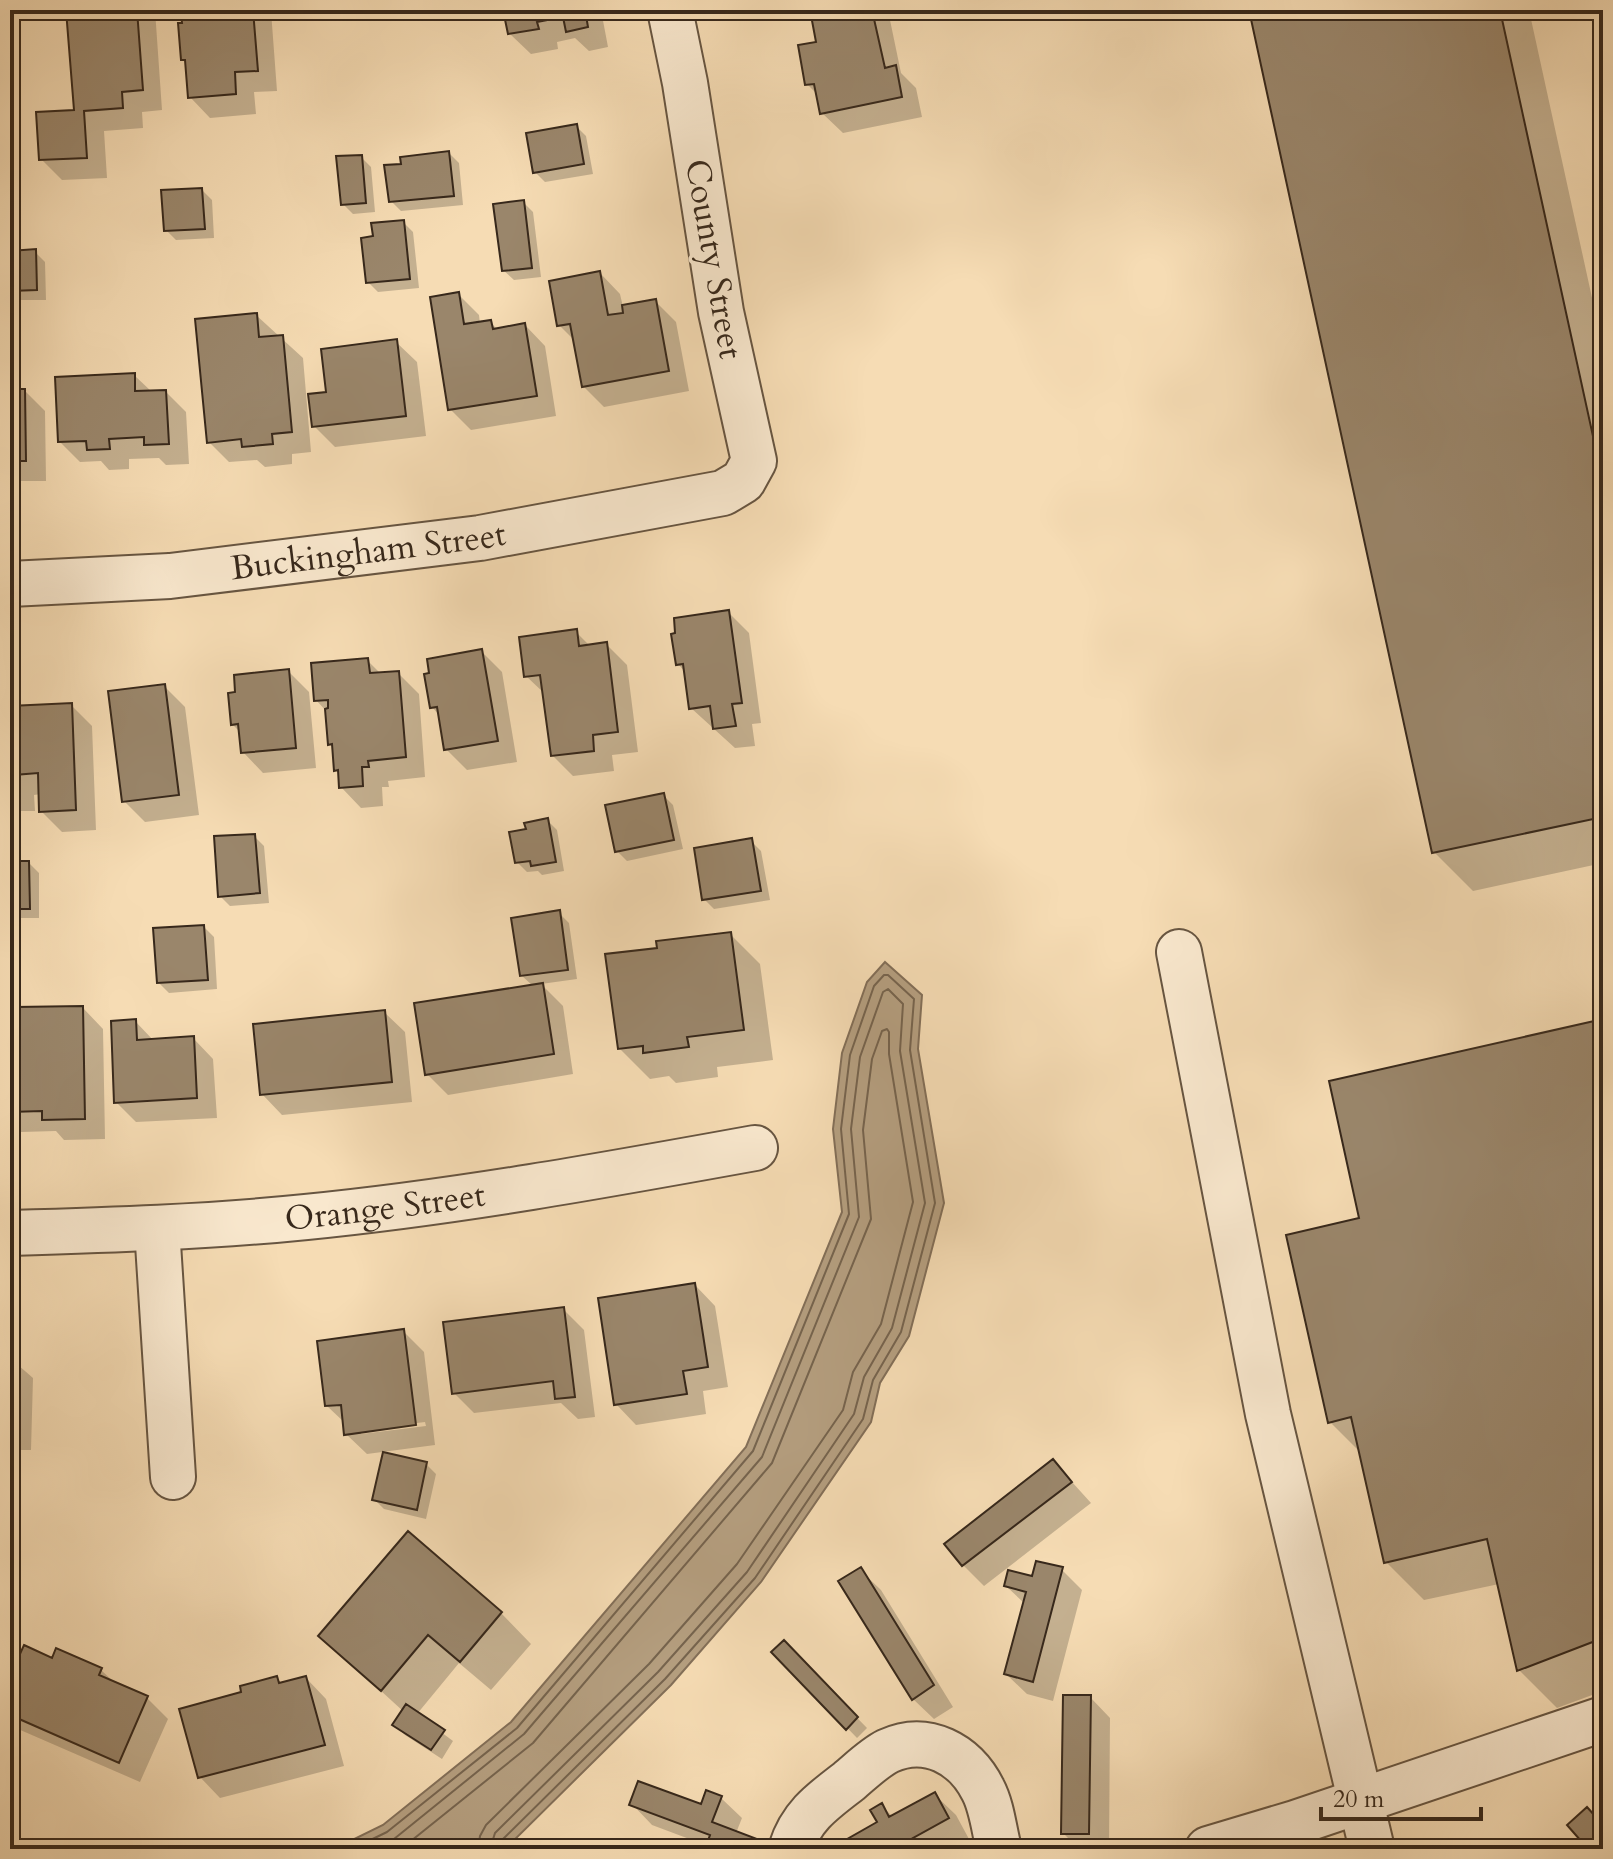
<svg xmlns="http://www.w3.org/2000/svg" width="1613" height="1859" font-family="Cardo,serif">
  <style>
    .water { fill: #b59f80; stroke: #836f58; stroke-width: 2 }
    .shadow { fill: #0003; fill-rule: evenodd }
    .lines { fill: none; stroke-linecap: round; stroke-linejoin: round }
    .shore { stroke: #76644e; stroke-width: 2 }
    .building { fill: #9a866b; stroke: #37281b; stroke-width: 2 }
    .minor-casing { stroke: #675541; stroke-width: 48 }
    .minor { stroke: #f9e8ce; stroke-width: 44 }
    .labels { text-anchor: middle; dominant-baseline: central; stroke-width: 7; stroke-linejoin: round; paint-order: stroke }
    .street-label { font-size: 34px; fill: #37281b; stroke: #f9e8ce }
  </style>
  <rect width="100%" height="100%" fill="#f6dcb4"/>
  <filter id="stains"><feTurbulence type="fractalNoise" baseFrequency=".0025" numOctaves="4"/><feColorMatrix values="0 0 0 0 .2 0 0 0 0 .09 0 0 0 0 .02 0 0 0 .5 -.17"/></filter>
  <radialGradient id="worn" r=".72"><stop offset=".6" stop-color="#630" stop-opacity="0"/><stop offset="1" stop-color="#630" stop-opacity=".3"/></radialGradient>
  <!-- water -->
  <path class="water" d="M885,962L922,995L918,1049L944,1203L909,1336L880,1383L871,1422L761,1582L671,1685L505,1849H334L383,1825L511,1722L746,1447L842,1212L833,1129L842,1053L867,982Z"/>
  <!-- shadow -->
  <path class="shadow" d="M68,10H155L162,110L142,112L143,128L104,131L107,178L62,180L41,159L76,112Z
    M172,10L271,11L277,91L254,92L256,114L210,118L190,97L187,64L183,59L184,25Z
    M506,10H601L608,47L589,51L575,38L557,42L558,49L531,54L510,34Z
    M818,10H880L890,20L901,73L916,88L922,117L843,133L822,113L818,95L807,84L818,43Z
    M1251,10H1529L1603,348V863L1473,891L1434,852Z
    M576,126L586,136L593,174L545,182L535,172Z
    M449,153L459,163L463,205L401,211L391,201Z
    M361,157L371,167L375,212L353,214L343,204Z
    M202,190L212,200L214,238L176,240L166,230Z
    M523,202L533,212L541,277L514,280L503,270Z
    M403,222L413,232L419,288L378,292L368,282L375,238Z
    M35,252L45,262L46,300H20L10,290V253Z
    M600,273L620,294L623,307L655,301L676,322L689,391L604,407L583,386L576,342L559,325Z
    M458,294L479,315L480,324L490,322L498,330L525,325L545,346L556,416L471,430L450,409Z
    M256,315L303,358L311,452L292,454V464L265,467L257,460L229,462L209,442Z
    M396,342L417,362L426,436L335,447L314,426Z
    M134,375L152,392H166L186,412L189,464L166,465L159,458L129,459V469L109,470L101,461L80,462L60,442Z
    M10,391H25L45,411L46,481H10Z
    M728,612L749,633L761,723L752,724L755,746L735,748L691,708L686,673L678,664Z
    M576,632L591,647L606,644L627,665L638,752L612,755L614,771L573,776L553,756L545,694L526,676Z
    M481,651L502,672L517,762L467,770L446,749L440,716L432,707L431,675Z
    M367,660L381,674L398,673L419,694L425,777L388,781L389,787H382L383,806L361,808L341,787L335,749L330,744L327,712L316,700Z
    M288,671L309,692L316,768L263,773L243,752L241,733L233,725Z
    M164,686L185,707L199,815L145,822L124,801Z
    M71,705L92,726L96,830L62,832L41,811V794L34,795L35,811H14L10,807V708Z
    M663,795L673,805L683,849L627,861L617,851Z
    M547,820L557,830L564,871L542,875L538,871L527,872L517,862L528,831Z
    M254,836L264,846L269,903L230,906L220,896Z
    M751,841L761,851L770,900L714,909L704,899Z
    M10,863H29L39,873V918H10Z
    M559,913L569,923L577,979L541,984L563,1006L573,1074L448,1095L427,1074L533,986L521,975Z
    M204,927L214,937L217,989L169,993L159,983Z
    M730,934L760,964L773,1060L717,1067L718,1077L676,1083L669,1076L650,1079L619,1048L659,950Z
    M83,1008L103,1029L105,1139L64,1140L56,1131L21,1132L10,1120V1074H19Z
    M384,1012L405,1032L412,1102L282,1115L262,1094Z
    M135,1021L154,1041L193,1038L213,1059L217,1118L136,1122L116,1102Z
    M1603,1021V1691L1557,1708L1519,1670L1499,1584L1424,1600L1386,1562L1362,1454L1330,1422L1362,1220Z
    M695,1285L715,1306L728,1387L703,1391L706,1414L636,1425L616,1404Z
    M563,1309L584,1330L595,1417L578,1419L561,1403L474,1413L454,1393Z
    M403,1331L424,1352L435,1445L367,1454L346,1434L345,1423L327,1406ZM425,1422L426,1426L361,1434V1430Z
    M10,1358L33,1378L31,1450H10Z
    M1053,1461L1091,1503L984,1586L963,1565Z
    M426,1464L436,1474L426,1519L384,1509L374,1499Z
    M1061,1569L1082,1590L1053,1701L1027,1694L1006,1674L1025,1604L1006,1586Z
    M860,1570L881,1590L953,1707L934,1719L913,1699Z
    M501,1613L531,1644L491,1690L459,1663L417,1714L453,1741L442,1759L405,1735L395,1725L404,1712L320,1635Z
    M784,1643L867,1728L857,1738L774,1652Z
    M10,1650L18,1664L53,1661L101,1670L116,1684L147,1698L168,1719L140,1782L18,1729L10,1721V1681L14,1672L10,1674Z
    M306,1678L326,1699L344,1766L220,1798L200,1777L244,1694L276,1679L282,1685Z
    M1090,1697L1110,1718L1109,1849H1079L1063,1833Z
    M935,1795L956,1815L969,1839L951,1849H839L879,1823L882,1806L893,1817Z
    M721,1798L742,1818L736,1833L755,1841L764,1849H707L708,1846L652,1825L632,1804L702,1807Z"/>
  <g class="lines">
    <!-- shore -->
    <path class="shore" d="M352,1849L387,1832L517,1728L753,1451L849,1214L841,1129L850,1055L874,986L884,975H888L914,999L910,1050L935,1203L901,1332L873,1380L863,1419L755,1578L665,1679L502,1840L500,1849
      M375,1849L394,1839L524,1734L762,1457L859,1217L851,1129L860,1057L883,992L888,989L903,1004L900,1051L925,1203L892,1328L864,1377L854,1414L747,1572L658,1672L495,1833L490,1849
      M401,1849L533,1743L772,1463L871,1219L863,1130L872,1059L882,1031L887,1029L889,1032V1054L913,1202L881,1324L853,1372L843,1410L737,1564L649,1664L486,1825L480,1836L478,1849"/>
  </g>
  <!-- building -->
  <path class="building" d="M66,10H137L143,90L122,92L123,108L84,111L87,158L39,160L36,112L74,110Z
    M170,10H253L258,71L235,72L236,94L188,98L185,60H181L178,23H182L181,13L171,15Z
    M503,10H585L588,27L566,32L563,17L537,22L539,29L508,34Z
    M810,10H872L885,68L896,65L902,97L820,114L814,84L805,85L798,45L816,42Z
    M1249,10H1500L1603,482V817L1432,853Z
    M577,124L584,164L533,173L526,133Z
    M449,151L454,196L389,202L384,165L401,164L400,157Z
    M362,155L366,203L341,205L336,156Z
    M202,188L205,229L164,231L161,190Z
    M524,200L532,268L502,271L493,204Z
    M404,220L410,279L366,283L361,238L373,236L371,223Z
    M36,249L37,290L10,291V251Z
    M600,271L608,315L623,313L622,305L656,299L669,371L582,387L570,324L557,326L549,281Z
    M459,292L464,324L491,320L493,329L525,323L537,396L448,410L430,297Z
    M257,313L259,337L283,335L292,432L272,434L273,444L242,447L241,439L207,443L195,319Z
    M397,339L406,416L312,427L308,394L326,392L321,349Z
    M135,373V391L166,390L169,444L144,445V437L109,439L110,449L87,450L86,441L58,442L55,377Z
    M10,389H25L26,461H10Z
    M729,610L742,703L732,704L736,726L713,729L710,706L689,709L683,664L676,665L671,634L675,633L674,618Z
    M577,629L579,646L607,642L618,732L593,735L594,751L551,756L540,675L524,677L519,637Z
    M482,649L498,741L444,750L437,707L430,708L424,674L429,673L427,659Z
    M368,658L370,673L399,671L406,757L368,761L369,767H362L363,786L339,788L338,770L334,771L332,744L328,745L325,709L328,708V700L314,701L311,663Z
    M289,669L296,748L241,753L238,724L231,725L228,693L235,692L234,675Z
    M165,684L179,795L122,802L108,691Z
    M72,703L76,810L39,812L38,773L14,775L15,791H10V706Z
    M664,793L674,840L615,852L605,805Z
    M548,818L556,862L531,866L530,861L515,863L509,832L526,829L524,823Z
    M255,834L260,893L218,897L214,836Z
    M752,838L761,891L702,900L694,848Z
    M10,861H29L30,909H10Z
    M560,910L568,970L520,976L511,918Z
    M204,925L208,980L157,983L153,928Z
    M731,932L744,1030L687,1037L689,1047L643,1053V1046L618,1049L605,954L657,948L656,941Z
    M543,983L554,1054L425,1075L414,1003Z
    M83,1006L85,1119L42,1120V1111L10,1112V1072H17L15,1007Z
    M385,1010L392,1082L260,1095L253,1024Z
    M136,1019L137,1040L194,1036L197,1098L114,1103L111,1021Z
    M1603,1019V1638L1517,1671L1487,1539L1384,1563L1351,1417L1328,1423L1286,1235L1359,1218L1329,1081Z
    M695,1283L708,1367L683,1371L687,1394L614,1405L598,1298Z
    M564,1307L575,1397L555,1399L553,1381L452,1394L443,1322Z
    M404,1329L416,1425L344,1435L341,1405L325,1406L317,1341Z
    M10,1356H13L11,1431H10Z
    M383,1452L427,1462L417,1510L372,1500Z
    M1053,1459L1072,1482L962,1566L944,1544Z
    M408,1531L502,1612L460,1662L428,1635L381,1691L318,1636Z
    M1036,1561L1063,1567L1033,1682L1004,1674L1026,1592L1004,1586L1008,1570L1032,1576Z
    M861,1567L934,1685L912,1700L838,1581Z
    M784,1640L858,1717L846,1730L771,1652Z
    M24,1645L52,1658L56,1648L102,1668L99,1675L148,1696L119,1763L10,1715V1676Z
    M277,1676L279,1683L306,1676L325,1745L198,1778L179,1709L241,1692L240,1686Z
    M1063,1695H1091L1089,1834H1061Z
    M406,1704L445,1730L431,1750L392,1725Z
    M638,1781L701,1804L706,1790L722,1796L712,1822L757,1839L753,1849H705L710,1835L629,1805Z
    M935,1792L949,1818L893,1849H836L835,1846L877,1822L870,1810L882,1803L889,1817Z
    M1587,1807L1603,1825V1849H1588L1567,1825Z"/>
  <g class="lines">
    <defs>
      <g id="minor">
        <path id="s1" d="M10,584L170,576L480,538L723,493L743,481L754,461L721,312L685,83L670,10"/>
        <path d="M1179,952L1268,1414L1372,1849"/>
        <path d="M157,1228L173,1477"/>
        <path id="s2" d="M10,1233C109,1230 208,1227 306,1217C457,1202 606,1175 755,1148"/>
        <path d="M791,1849C801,1816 823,1801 849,1781C861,1771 874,1758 888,1751C927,1733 965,1754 983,1790C992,1807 994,1830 999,1849"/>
        <path d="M1208,1849L1295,1823L1603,1719"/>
      </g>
    </defs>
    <!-- minor casing -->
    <use href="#minor" class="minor-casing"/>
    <!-- minor -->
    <use href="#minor" class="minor"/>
  </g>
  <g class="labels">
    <!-- street labels -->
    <g class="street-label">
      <text transform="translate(714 259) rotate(80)">County Street</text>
      <text stroke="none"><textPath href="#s1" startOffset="360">Buckingham Street</textPath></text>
      <text stroke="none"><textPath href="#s2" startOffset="376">Orange Street</textPath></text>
    </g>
  </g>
  <!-- margin -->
  <rect width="1613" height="1859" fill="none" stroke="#f6dcb4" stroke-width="40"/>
  <rect x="12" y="12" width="1589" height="1835" fill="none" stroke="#37281b" stroke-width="4"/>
  <rect x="20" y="20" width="1573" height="1819" fill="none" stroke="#37281b" stroke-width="2"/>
  <!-- scale -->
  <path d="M1321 1807v12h160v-12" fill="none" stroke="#37281b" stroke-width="4"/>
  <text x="1333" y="1807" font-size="24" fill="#37281b" stroke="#f9e8ce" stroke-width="6" paint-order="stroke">20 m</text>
  <rect width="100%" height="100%" filter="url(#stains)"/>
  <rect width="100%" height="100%" fill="url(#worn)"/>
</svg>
